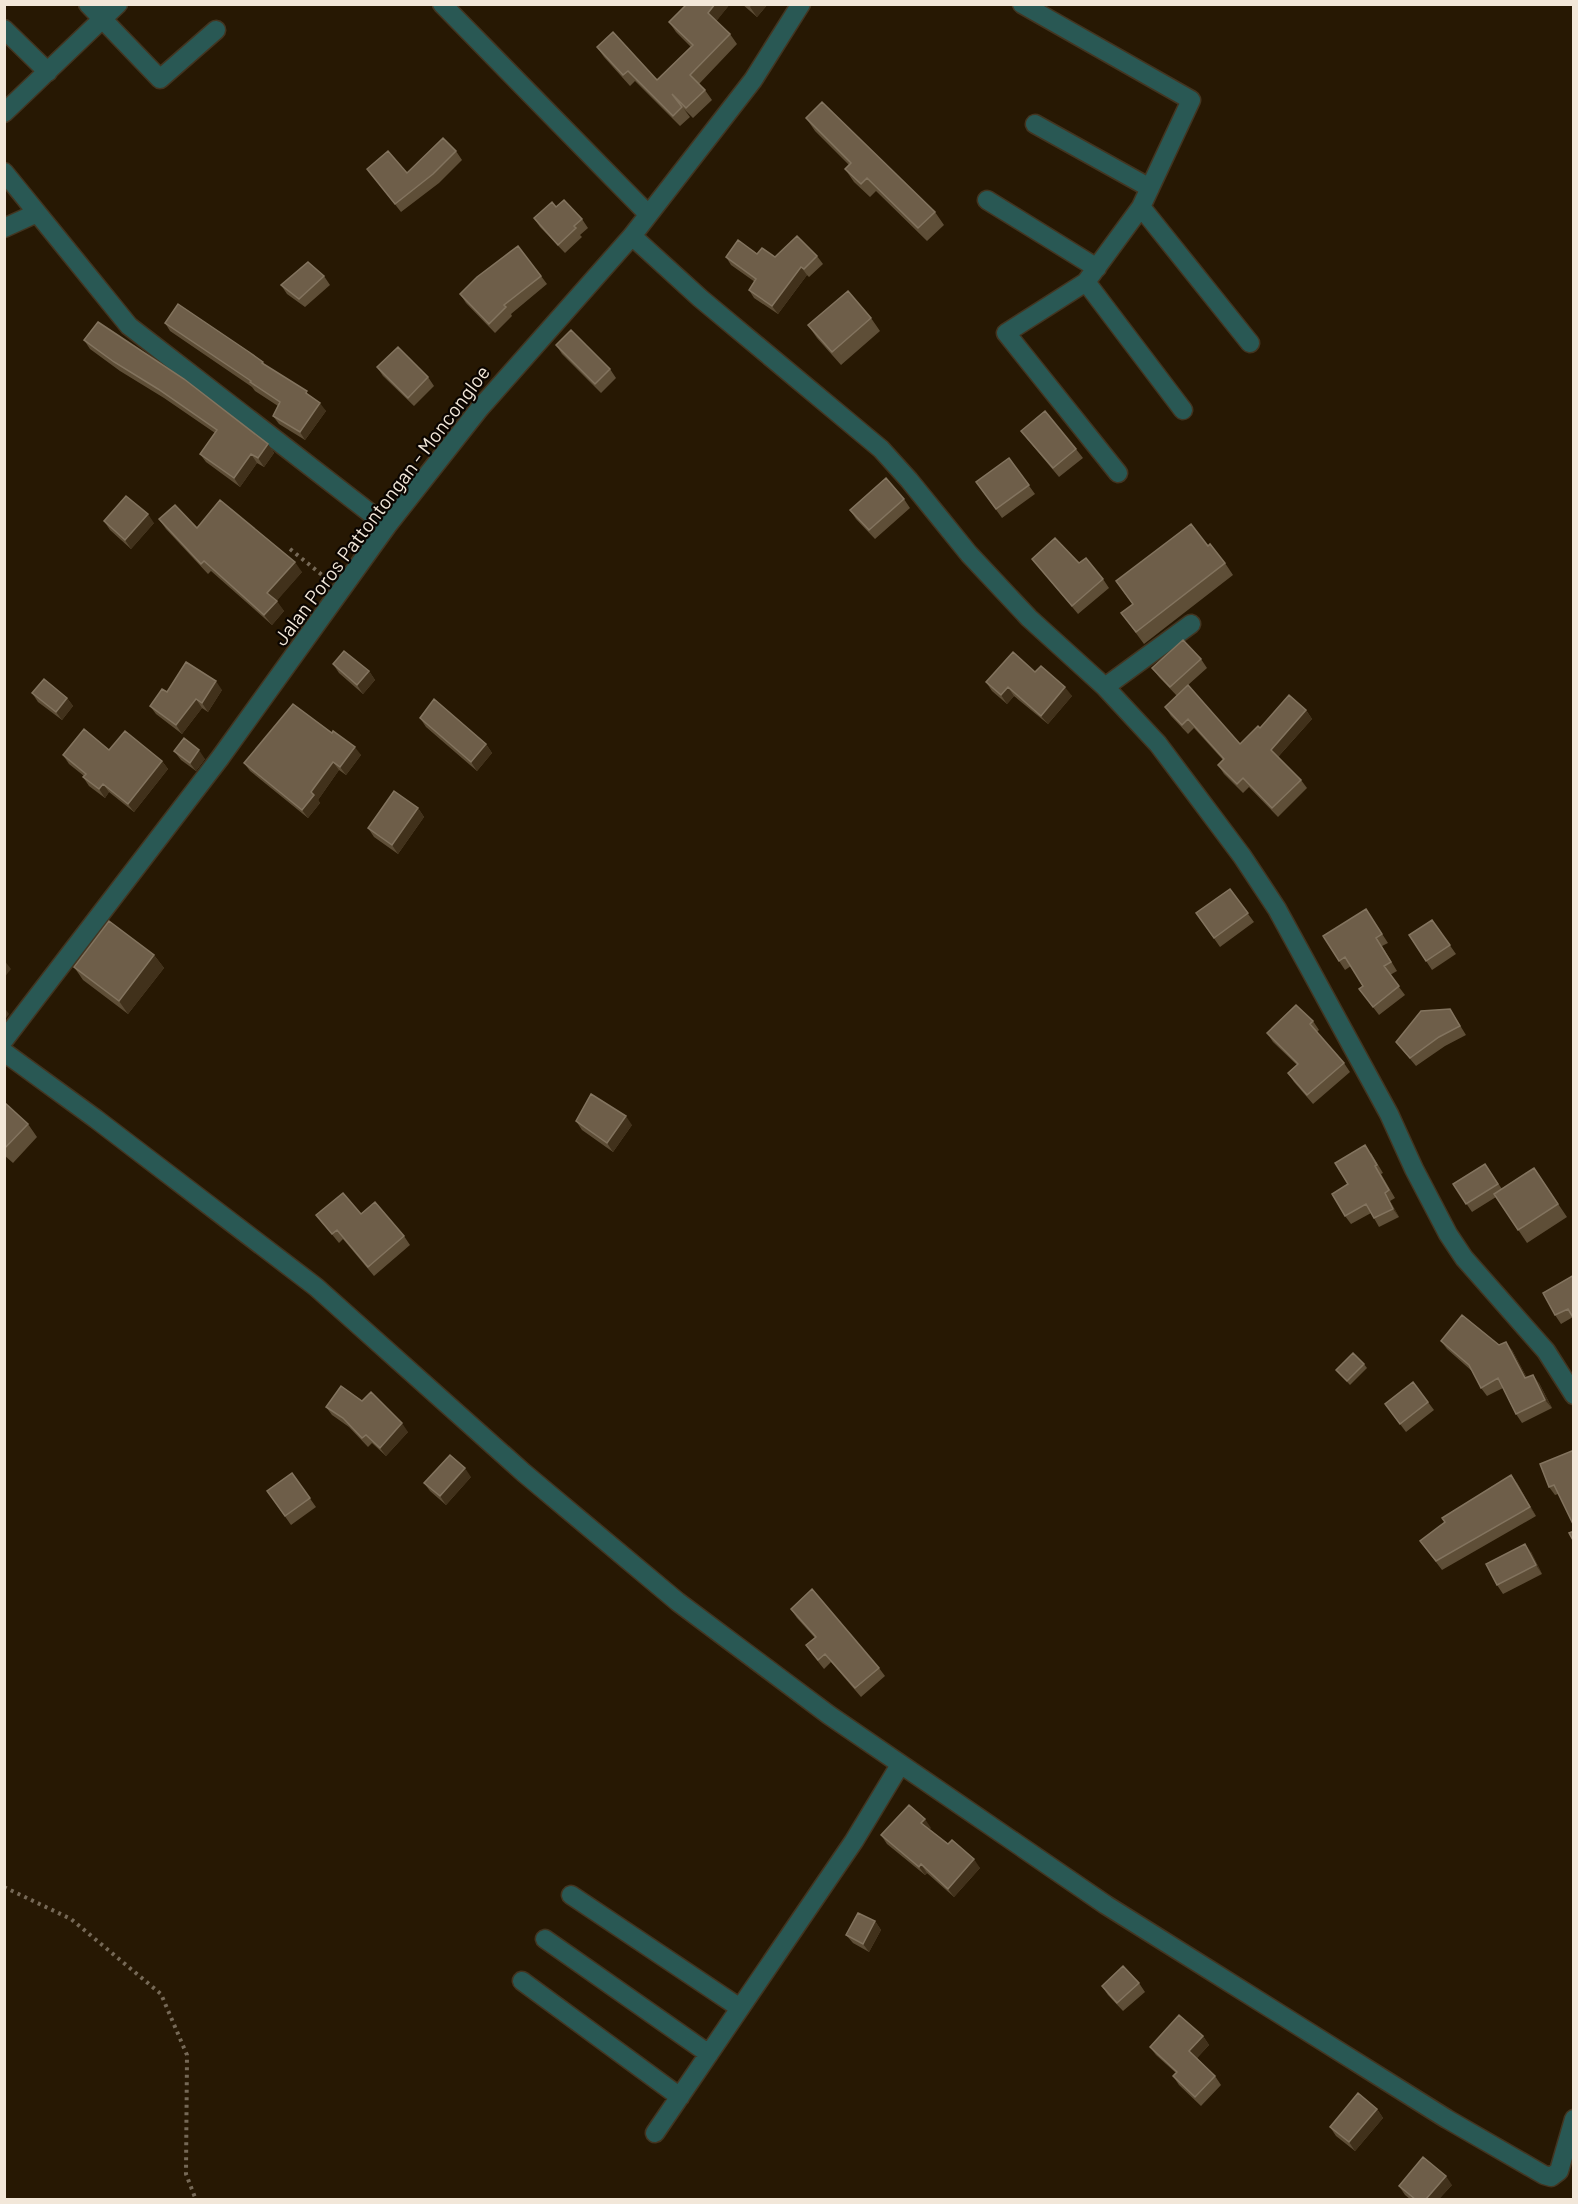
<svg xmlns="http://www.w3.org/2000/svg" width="1578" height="2204" font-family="Barlow,sans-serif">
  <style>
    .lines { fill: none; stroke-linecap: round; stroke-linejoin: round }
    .minor-casing { stroke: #433521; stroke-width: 21 }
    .path { stroke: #766957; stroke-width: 4; stroke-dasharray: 3 4.5; stroke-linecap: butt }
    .minor { stroke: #295854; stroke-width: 18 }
    .wall { fill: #5e4e37 }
    .shaded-wall { fill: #41311b }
    .building { fill: #6e5e49; stroke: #83745f; stroke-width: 1.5 }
    .labels { text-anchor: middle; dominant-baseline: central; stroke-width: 4.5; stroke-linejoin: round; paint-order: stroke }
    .street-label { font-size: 20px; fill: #f2e7d9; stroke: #0b0501 }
  </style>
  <rect width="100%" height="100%" fill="#271803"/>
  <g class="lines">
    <defs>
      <path id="minor" d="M88,4L160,79L216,30
        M442,4L648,214
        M1022,4L1191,100L1141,207L1250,343
        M4,29L48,72
        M4,113L118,4
        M1035,124L1150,188
        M4,172L129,326L387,526
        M987,200L1097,268
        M1141,207L1086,282L1183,410
        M4,228L37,213
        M632,236L700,298L881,449L909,480L969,554L1029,618L1105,687L1158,744L1242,856L1277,909L1389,1114L1414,1169L1448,1234L1464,1258L1546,1351L1574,1395
        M1086,282L1006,333L1118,473
        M1105,687L1191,624
        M4,1040L220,758L387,526L480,408L632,236L753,80L801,4
        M4,1052L96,1119L316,1287L524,1473L678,1602L829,1715L1106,1905L1447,2119L1544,2175L1551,2177L1559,2171L1574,2119
        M571,1895L740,2008
        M545,1939L709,2054
        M522,1981L680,2097
        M655,2133L854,1841L900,1765"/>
    </defs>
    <!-- minor casing -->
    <use href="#minor" class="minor-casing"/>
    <!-- path -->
    <path class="path" d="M290,549L327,579
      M4,1887L71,1919L161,1994L187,2055L186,2174L196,2200"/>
    <!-- minor -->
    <use href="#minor" class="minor"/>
  </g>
  <!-- wall -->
  <path class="wall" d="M687,4H730L716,21L730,34L737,44L699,84L705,90L712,100L693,118L684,109L690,117L680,126L635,81L630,86L604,57L597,47L657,80L691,47L676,32L669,22Z
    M742,4H768L757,17Z
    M806,118L935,212L944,225L927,241L876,191L870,197L854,182L845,169L849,165L815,131Z
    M456,151L462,160L439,183L401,212L367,169L407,173Z
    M556,207L582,219L588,228L580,235L582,237L565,253L540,227L534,218Z
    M757,254L775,257L817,256L823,264L809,277L807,275L778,314L754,298L749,290L755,282L731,265L726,257Z
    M324,276L330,285L305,307L287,294L281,285Z
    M541,276L547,284L511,314L512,316L495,333L466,303L460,294Z
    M871,318L880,331L841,365L817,338L808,325Z
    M165,323L310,396L326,411L305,440L279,424L273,416L278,406L255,391L252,387L170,331Z
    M84,340L268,444L274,453L264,467L257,463L240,487L206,462L200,454L215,433L164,398L120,371L90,349Z
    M556,345L610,369L616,378L601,393L562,354Z
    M377,367L428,377L434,386L414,406L383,376Z
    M1021,431L1076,449L1083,458L1059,477L1028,440Z
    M1009,458L1035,494L1002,518L976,482Z
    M904,499L910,508L875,539L856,519L850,510Z
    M159,519L197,528L302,572L276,601L284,611L272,625L211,571L208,574L166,529Z
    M104,521L154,523L131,549L110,530Z
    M1208,546L1225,563L1233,575L1144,644L1121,613L1133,605L1116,581Z
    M1032,559L1079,563L1103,579L1109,588L1078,614Z
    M1201,659L1207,668L1188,685L1240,744L1260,728L1306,710L1312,719L1278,757L1301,780L1307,788L1278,817L1249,787L1243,793L1224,774L1218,765L1223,760L1194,728L1188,734L1171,716L1165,707L1177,696L1159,677L1152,668Z
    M333,664L369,671L375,680L363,694L339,673Z
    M1035,672L1072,696L1048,724L1014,696L1007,704L992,691L986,682Z
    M222,690L208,712L202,708L182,734L156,714L150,706L167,692Z
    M32,693L67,698L73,706L62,720L38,702Z
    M420,718L486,744L492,753L477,771L426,727Z
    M332,733L361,755L346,775L339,770L318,800L320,803L308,818L250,771L244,763Z
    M109,750L162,761L168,769L134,812L109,792L105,798L89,786L83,777L84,776L69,764L63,755Z
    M174,751L205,759L196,771L181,760Z
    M418,808L424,817L398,854L374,837L368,828Z
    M1230,889L1254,922L1220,947L1196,913Z
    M1366,909L1388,943L1382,946L1397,971L1390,975L1405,995L1379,1015L1359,989L1363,986L1351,966L1345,970L1339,961Z
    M1432,920L1456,954L1432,970L1409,935Z
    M154,955L164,968L128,1014L83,980L74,967Z
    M1450,1009L1466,1035L1445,1046L1416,1066L1396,1042Z
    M1313,1021L1319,1030L1317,1032L1344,1063L1350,1072L1313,1104L1294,1082L1288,1073L1297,1065L1273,1042L1267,1033Z
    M4,1102L28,1124L37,1137L13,1163L4,1155Z
    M576,1121L632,1125L613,1152L582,1130Z
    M1371,1153L1383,1173L1381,1174L1395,1198L1390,1201L1399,1217L1379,1227L1371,1213L1351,1224L1345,1216L1348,1184Z
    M1485,1164L1502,1189L1534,1168L1567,1217L1527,1243L1496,1197L1472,1212L1453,1184Z
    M361,1214L404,1236L410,1245L374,1276L343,1239L339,1243L316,1215Z
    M1574,1275L1573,1317L1561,1324L1555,1315Z
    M1441,1341L1499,1345L1512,1350L1527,1378L1539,1383L1552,1408L1522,1423L1516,1414L1503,1388L1487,1396L1481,1388L1473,1372L1447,1349Z
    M1364,1364L1367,1368L1350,1385L1336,1370Z
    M1428,1402L1434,1410L1406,1432L1385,1404Z
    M326,1407L408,1432L386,1456L372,1443L368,1447L349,1427L332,1415Z
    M1574,1450L1558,1494L1555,1495L1549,1487Z
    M292,1473L316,1507L291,1525L267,1491Z
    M471,1477L446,1505L430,1491L424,1483Z
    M1517,1483L1536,1516L1442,1570L1420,1541Z
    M1531,1552L1542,1574L1503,1594L1497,1585Z
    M791,1609L879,1668L885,1676L861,1697L831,1662L824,1669L812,1654L806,1645L815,1638L797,1618Z
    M931,1828L929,1829L980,1868L954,1897L927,1873L925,1875L887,1844L881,1835Z
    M875,1921L881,1930L869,1952L853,1943L846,1935Z
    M1139,1983L1145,1992L1123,2011L1108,1995L1102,1986Z
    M1203,2036L1209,2045L1197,2058L1215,2076L1221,2085L1201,2106L1179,2085L1173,2076L1176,2073L1156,2055L1150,2047Z
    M1377,2109L1383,2118L1355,2151L1336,2136L1330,2127Z
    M1452,2185L1439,2199H1410L1405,2195L1399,2186Z"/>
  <!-- shaded-wall -->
  <path class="shaded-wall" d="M715,4H730L715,23L708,13Z
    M752,4H768L757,17L750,7Z
    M801,267L807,275L778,314L772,306Z
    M320,403L326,411L305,440L300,432Z
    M268,444L274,453L264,467L258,458Z
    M251,454L257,463L240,487L234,478Z
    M148,514L154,523L131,549L125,540Z
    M295,562L302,572L275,603L267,593Z
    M277,601L284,611L272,625L264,615Z
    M369,671L375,680L363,694L357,685Z
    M216,681L222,690L208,712L202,703Z
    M1008,687L1014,696L1007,704L1001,695Z
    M1065,687L1072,696L1048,724L1041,716Z
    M67,698L73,706L62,720L56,712Z
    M196,699L202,708L182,734L176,725Z
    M1306,710L1312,719L1277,758L1271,750Z
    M486,744L492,753L477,771L471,762Z
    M355,747L361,755L346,775L340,767Z
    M199,750L205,759L196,771L190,763Z
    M162,761L168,769L134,812L128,804Z
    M333,762L339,770L318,800L320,803L308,818L302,810L311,792Z
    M103,784L109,792L105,798L99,789Z
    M418,808L424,817L398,854L392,845Z
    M154,955L164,968L128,1014L119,1001Z
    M4,960L11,969L4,978Z
    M4,1007L9,1014L4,1021Z
    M626,1116L632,1125L613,1152L607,1143Z
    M1385,1193L1390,1201L1399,1217L1393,1209Z
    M1506,1342L1512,1350L1532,1387L1525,1378Z
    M1533,1375L1539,1383L1552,1408L1545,1400Z
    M402,1423L408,1432L386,1456L380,1448Z
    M465,1468L471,1477L446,1505L440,1496Z
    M1511,1475L1517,1483L1536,1516L1530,1507Z
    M1525,1544L1531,1552L1542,1574L1536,1565Z
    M925,1819L931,1828L927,1832L921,1823Z
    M974,1859L980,1868L954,1897L948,1889Z
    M921,1864L927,1873L925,1875L919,1867Z
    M875,1921L881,1930L869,1952L863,1944Z
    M1203,2036L1209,2045L1195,2060L1189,2051Z
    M1377,2109L1383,2118L1355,2151L1349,2142Z
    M1446,2176L1452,2185L1439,2199H1426Z"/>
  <!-- building -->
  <path class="building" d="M687,4H715L708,13L730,34L690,75L705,90L686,108L672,94L682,107L673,116L628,71L623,75L597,47L613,32L657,80L693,45L669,22Z
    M822,102L935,212L918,228L867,178L861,184L845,169L851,163L806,118Z
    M443,138L456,151L433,174L395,204L367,169L388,151L407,173Z
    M564,200L582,219L574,226L576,228L558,245L534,218L552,202L556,207Z
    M797,236L817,256L804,269L801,267L772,306L749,290L756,279L726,257L738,240L757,254L762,248L775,257Z
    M518,246L541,276L504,305L506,307L489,324L460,294L477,277Z
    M308,262L324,276L299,299L281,285Z
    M848,291L871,318L832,352L808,325Z
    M178,304L249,352L263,362L262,363L307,391L306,393L320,403L300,432L273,416L280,402L250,382L251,381L165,323Z
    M98,322L184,379L268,444L258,458L251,454L234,478L200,454L217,430L158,389L114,362L84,340Z
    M571,330L610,369L595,384L556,345Z
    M398,347L428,377L408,398L377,367Z
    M1045,411L1076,449L1053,468L1021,431Z
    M1009,458L1029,485L996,509L976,482Z
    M886,478L904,499L869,530L850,510Z
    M126,496L148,514L125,540L104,521Z
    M220,500L295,562L267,593L277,601L264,615L204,561L201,564L159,519L175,505L197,528Z
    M1191,524L1208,546L1210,544L1225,563L1136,632L1121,613L1133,604L1116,581Z
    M1055,538L1079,563L1086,558L1103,579L1072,606L1032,559Z
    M1183,640L1201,659L1170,687L1152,668Z
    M344,651L369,671L357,685L333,664Z
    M1013,652L1035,672L1041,666L1065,687L1041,716L1008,687L1001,695L986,682Z
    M186,662L216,681L202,703L196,699L176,725L150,706L162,689L167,692Z
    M44,679L67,698L56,712L32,693Z
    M1188,685L1240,744L1258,726L1260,728L1289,695L1306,710L1271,750L1301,780L1272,808L1243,778L1237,784L1218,765L1224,759L1188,719L1182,725L1165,707Z
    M434,699L486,744L471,762L420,718Z
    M293,704L332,733L333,731L355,747L340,767L333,762L311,792L314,795L302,810L244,763Z
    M84,729L109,750L125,731L162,761L128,804L103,784L99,789L83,777L86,774L63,755Z
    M184,738L199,750L190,763L174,751Z
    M394,791L418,808L392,845L368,828Z
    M1230,889L1248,913L1214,938L1196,913Z
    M1366,909L1382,934L1376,938L1391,962L1384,966L1399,986L1373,1007L1359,989L1363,986L1345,957L1339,961L1323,936Z
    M1432,920L1450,945L1426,961L1409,935Z
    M109,921L154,955L119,1001L74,967Z
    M1296,1005L1313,1021L1310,1024L1344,1063L1307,1095L1288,1073L1298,1064L1267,1033Z
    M1450,1009L1460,1026L1439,1037L1410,1058L1396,1042L1421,1011Z
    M591,1094L626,1116L607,1143L576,1121Z
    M4,1102L28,1124L4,1149Z
    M1365,1145L1377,1165L1375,1166L1389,1190L1385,1193L1393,1209L1374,1218L1366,1204L1345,1216L1332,1194L1348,1184L1335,1163Z
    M1485,1164L1498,1184L1466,1204L1453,1184Z
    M1534,1168L1558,1204L1518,1230L1494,1194Z
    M343,1193L361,1214L375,1202L404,1236L368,1267L337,1230L332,1234L316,1215Z
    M1574,1275V1319L1568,1309L1555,1315L1543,1293Z
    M1462,1315L1499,1345L1506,1342L1525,1378L1533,1375L1545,1400L1516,1414L1498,1378L1481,1388L1469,1365L1441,1341Z
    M1353,1353L1364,1364L1347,1381L1336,1370Z
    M1413,1382L1428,1402L1400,1424L1385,1404Z
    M341,1386L362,1401L371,1392L402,1423L380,1448L366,1435L362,1438L343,1418L326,1407Z
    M1574,1450V1526L1554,1485L1549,1487L1540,1464Z
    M450,1455L465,1468L440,1496L424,1483Z
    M292,1473L310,1498L285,1516L267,1491Z
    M1511,1475L1530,1507L1436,1561L1420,1541L1445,1522L1442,1518Z
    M1574,1531V1542L1569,1533Z
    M1525,1544L1536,1565L1497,1585L1486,1564Z
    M812,1589L879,1668L855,1688L825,1654L818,1660L806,1645L816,1637L791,1609Z
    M909,1805L925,1819L921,1823L948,1844L952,1840L974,1859L948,1889L921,1864L919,1867L881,1835Z
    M858,1913L875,1921L863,1944L846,1935Z
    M1123,1966L1139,1983L1117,2003L1102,1986Z
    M1179,2015L1203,2036L1189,2051L1215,2076L1195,2097L1173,2076L1177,2072L1150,2047Z
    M1358,2093L1377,2109L1349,2142L1330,2127Z
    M1423,2157L1446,2176L1426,2199H1415L1399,2186Z"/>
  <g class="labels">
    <!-- street labels -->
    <g class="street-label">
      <text transform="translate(381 505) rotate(-53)">Jalan Poros Pattontongan - Moncongloe</text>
    </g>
  </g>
  <!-- border -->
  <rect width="1578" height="2204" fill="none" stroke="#f2e7d9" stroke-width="12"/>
</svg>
